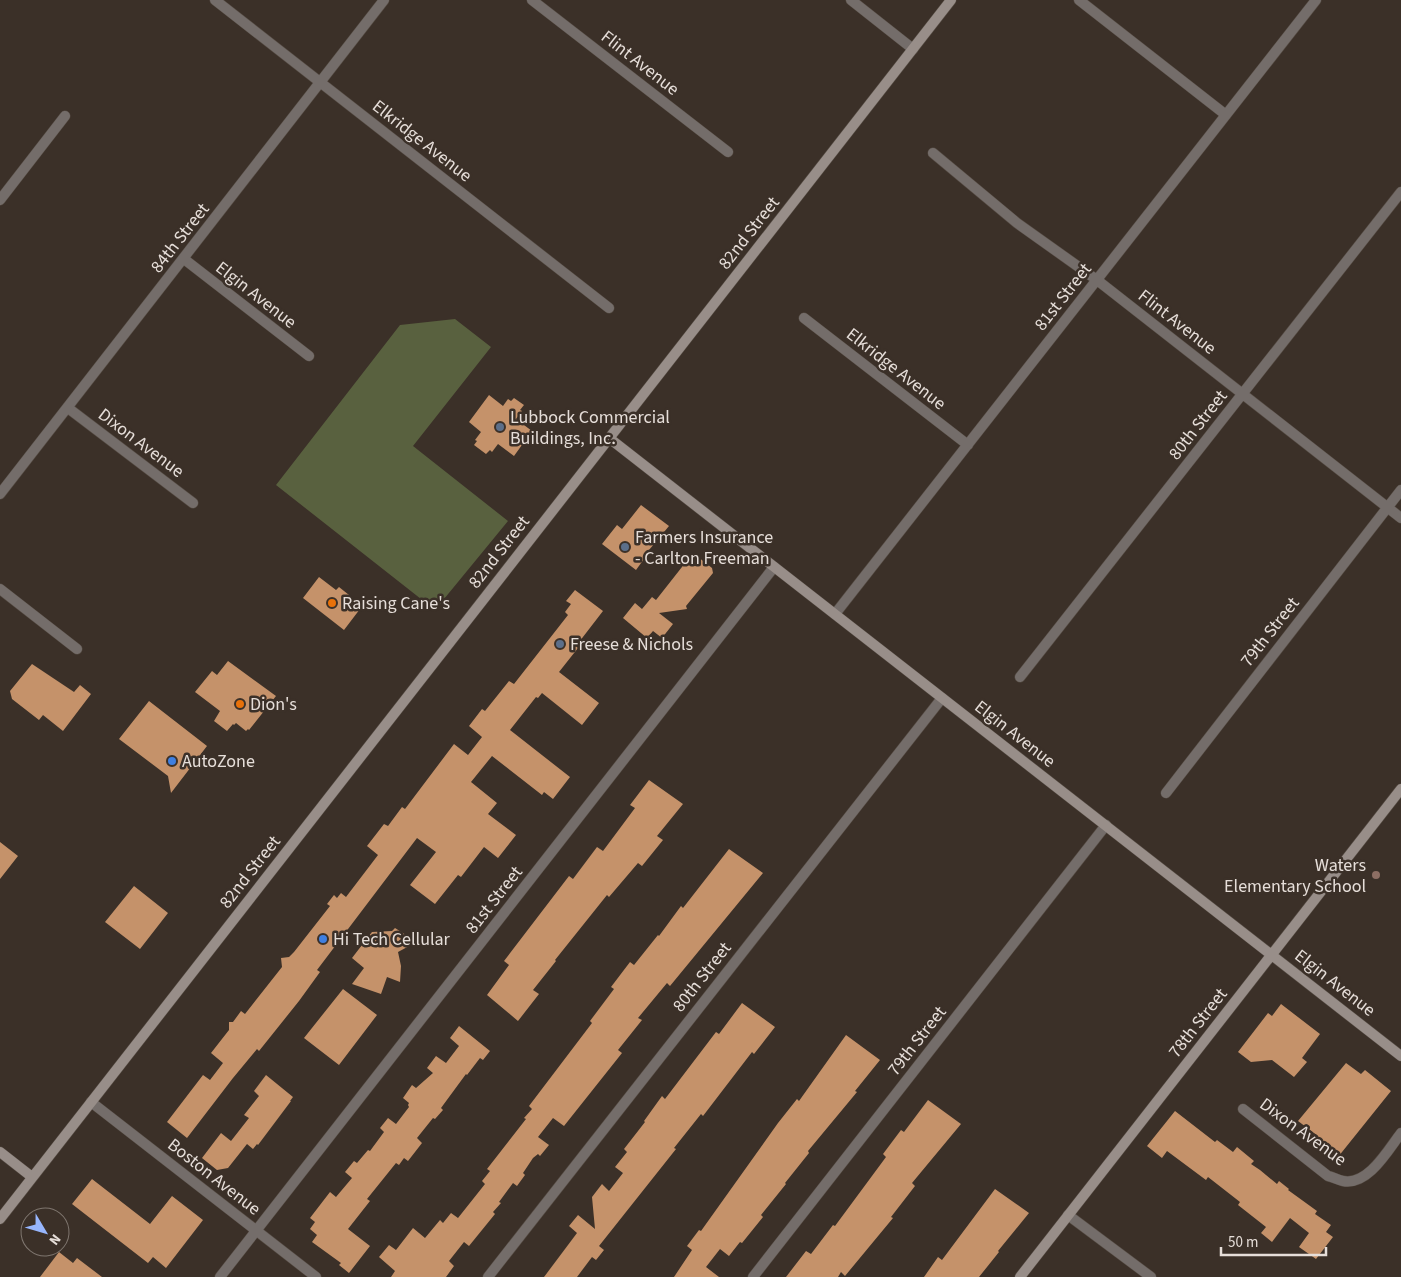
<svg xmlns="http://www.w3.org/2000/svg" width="1401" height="1277" font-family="'Source Sans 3',sans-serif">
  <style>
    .green { fill: #59613f }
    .building { fill: #c5926a }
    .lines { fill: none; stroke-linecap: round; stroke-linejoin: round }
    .street-casing { stroke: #564c44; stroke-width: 11 }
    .secondary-casing { stroke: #564c44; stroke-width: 11 }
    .street { stroke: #746d6a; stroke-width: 10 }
    .secondary { stroke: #988e89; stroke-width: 10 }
    .service-dot { fill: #5c6f8a; stroke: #3b3028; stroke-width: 2 }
    .food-dot { fill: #e8710a; stroke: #3b3028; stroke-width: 2 }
    .shop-dot { fill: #3f7fe0; stroke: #3b3028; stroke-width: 2 }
    .education-dot { fill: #8d6e63; stroke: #3b3028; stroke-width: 2 }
    .labels { text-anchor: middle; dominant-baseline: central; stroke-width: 5; stroke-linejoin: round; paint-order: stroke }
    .street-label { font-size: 18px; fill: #e6ded9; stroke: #3b3028 }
    .poi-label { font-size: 18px; fill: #e6ded9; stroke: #3b3028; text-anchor: start }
  </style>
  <rect width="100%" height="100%" fill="#3b3028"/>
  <!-- green -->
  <path class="green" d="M455,319L491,347L413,446L508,521L435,610L276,485L400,325Z"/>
  <!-- building -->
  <path class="building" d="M489,395L503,406L508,399L511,401L514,398L524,405L520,410L522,411L516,419L532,431L514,456L498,444L492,452L490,450L486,454L474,445L477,441L475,440L481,432L469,422Z
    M641,505L669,526L644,556V559L636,570L602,544L617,525L622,529Z
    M693,553L712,568L713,573L686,606L687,609L659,613L673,624L662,638L653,631L647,638L623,618L635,603L642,609L652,597L656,600Z
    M319,577L336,590L339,587L349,595L347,598L360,609L344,630L303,598Z
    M575,590L603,611L576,646L578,648L559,672L599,703L582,725L542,693L538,698L536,697L510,730L570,777L553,799L544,792L542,795L492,756L471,782L497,803L488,814L516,835L498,858L484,847L461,877L458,875L435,904L410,885L436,852L417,838L317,970L320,972L299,1001L259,1051L257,1049L233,1078L187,1138L167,1122L203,1075L210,1080L223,1063L211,1053L229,1030V1022H233L241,1011L245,1014L282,967L281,958L289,957L294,952L330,906L327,904L334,895L337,898L341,893L346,897L378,855L367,846L384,824L388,826L402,807L405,809L454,744L468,755L482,737L469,726L482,709L485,711L509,681L514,684L568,615L565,612L571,604L566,601Z
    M228,661L276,696L249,730L248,729L246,731L236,723L234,725L233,724L227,731L214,721L220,711L195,692L212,671L217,675Z
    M32,664L74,692L80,685L91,694L63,731L43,715L39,720L12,699L10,691Z
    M149,701L207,746L171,793L168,776L119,739Z
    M649,780L683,804L657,836L663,840L642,866L638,863L609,897L607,895L555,960L556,961L533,990L539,994L518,1021L487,995L509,965L504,961L569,876L573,879L597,847L603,851L635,808L630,805Z
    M0,842L18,856L0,879Z
    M729,849L763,873L670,986L667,983L638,1018L642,1020L618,1050L622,1053L564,1126L553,1118L538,1137L549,1145L540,1156L538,1154L533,1158L523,1173L525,1175L517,1186L513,1183L499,1202L501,1203L493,1212L495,1214L469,1246L464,1242L449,1261L454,1266L446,1277H391L395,1271L379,1257L389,1245L396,1250L413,1228L425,1238L440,1220L443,1223L451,1213L458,1218L485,1184L482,1181L490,1171L487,1169L526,1119L524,1118L532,1109L529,1106L592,1023L590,1021L614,989L611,987L630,962L634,965L658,935L659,936L681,906L683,908Z
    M134,886L168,913L140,949L105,922Z
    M395,928L406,935L411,945L398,952L401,966L400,982L387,977L381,994L352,984L364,968L352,958L372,932L392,931Z
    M343,989L377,1015L339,1065L304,1038Z
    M742,1003L775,1027L754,1054L752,1052L703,1116L701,1114L674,1148L676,1149L599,1246L604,1250L596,1260L592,1257L577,1277H544L577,1233L569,1226L578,1215L595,1229L592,1197L602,1184L609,1191L623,1173L615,1167L627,1152L624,1149L645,1122L644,1121L662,1096L665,1099L716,1032L719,1034Z
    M1281,1004L1320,1034L1302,1058L1307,1062L1294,1077L1272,1060L1251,1062L1238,1052L1268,1013L1272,1016Z
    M459,1026L490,1051L483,1060L480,1058L467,1075L466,1074L441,1108L443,1110L435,1119L433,1118L417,1138L422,1143L408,1161L404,1158L399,1165L396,1163L367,1199L370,1201L348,1229L370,1246L349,1273L339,1265L341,1263L312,1242L317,1235L310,1229L315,1222L310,1218L330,1192L336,1197L352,1178L345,1172L354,1161L357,1163L368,1150L370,1151L384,1132L380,1128L388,1118L396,1124L409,1107L408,1105L409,1103L403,1098L412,1085L416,1088L433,1073L427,1068L436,1056L446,1063L459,1046L450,1038Z
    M846,1035L880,1060L855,1091L857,1092L808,1151L809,1153L785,1183L786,1184L761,1215L763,1217L742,1243L740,1242L729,1256L720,1249L706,1267L719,1277H674L692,1250L687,1246L699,1230L701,1231L778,1123L797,1099L799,1101Z
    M1346,1063L1361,1074L1365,1070L1391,1091L1338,1157L1316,1140L1318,1136L1298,1121Z
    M266,1075L293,1097L290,1101H291L258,1145L257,1144L253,1149L247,1144L228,1168L217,1170L202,1158L221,1133L231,1141L249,1118L244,1115L259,1096L254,1091Z
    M928,1100L961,1124L912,1183L915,1186L891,1217L893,1218L845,1276L841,1272L838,1277H786L806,1251L811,1254L833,1225L835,1226L886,1157L883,1154L901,1130L904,1132Z
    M1175,1111L1215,1142L1217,1140L1233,1152L1237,1147L1254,1161L1251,1164L1260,1170L1277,1184L1279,1181L1289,1189L1288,1190L1317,1211L1315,1214L1331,1225L1326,1232L1333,1237L1316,1259L1299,1247L1309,1233L1290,1218L1272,1242L1261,1233L1266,1227L1238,1205L1240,1202L1208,1177L1206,1180L1167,1151L1162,1158L1147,1146Z
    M92,1179L150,1224L172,1196L203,1220L166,1268L153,1257L148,1263L72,1204Z
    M995,1189L1029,1213L998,1251L999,1252L979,1277H924L938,1257L942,1260Z
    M59,1252L73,1263L77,1258L102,1277H40Z"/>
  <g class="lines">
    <defs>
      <path id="street" d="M215,0L609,308
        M532,0L728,152
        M851,0L913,49
        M1079,0L1226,115
        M933,153L1017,223L1097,280L1401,518
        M0,200L65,116
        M184,259L309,356
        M804,318L968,445
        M68,408L193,503
        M0,494L384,0
        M0,589L77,649
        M835,614L1316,0
        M1020,677L1401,192
        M1166,793L1401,490
        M91,1102L316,1277
        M1243,1109L1328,1176C1333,1177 1338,1180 1343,1181C1368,1186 1388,1150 1401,1133
        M1068,1215L1151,1277
        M220,1277L774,567
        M488,1277L942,698
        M753,1277L1106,825"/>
      <path id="secondary" d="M609,438L1401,1056
        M0,1152L32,1177
        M0,1219L951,0
        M1020,1277L1401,789"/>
    </defs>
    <!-- street casing -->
    <use href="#street" class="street-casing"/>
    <!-- secondary casing -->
    <use href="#secondary" class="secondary-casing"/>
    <!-- street -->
    <use href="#street" class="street"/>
    <!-- secondary -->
    <use href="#secondary" class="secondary"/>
  </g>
  <!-- markers -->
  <g class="service-dot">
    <circle cx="500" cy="427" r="5"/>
    <circle cx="625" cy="547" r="5"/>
    <circle cx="560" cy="644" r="5"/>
  </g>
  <g class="food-dot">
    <circle cx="332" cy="603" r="5"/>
    <circle cx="240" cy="704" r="5"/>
  </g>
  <g class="shop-dot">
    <circle cx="172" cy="761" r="5"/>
    <circle cx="323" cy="939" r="5"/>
  </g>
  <circle class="education-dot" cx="1376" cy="875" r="5"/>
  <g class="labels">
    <!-- street labels -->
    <g class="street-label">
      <text transform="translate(640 63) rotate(38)">Flint Avenue</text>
      <text transform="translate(422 141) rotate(38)">Elkridge Avenue</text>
      <text transform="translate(749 233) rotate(-52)">82nd Street</text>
      <text transform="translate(180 238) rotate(-52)">84th Street</text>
      <text transform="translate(256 295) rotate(38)">Elgin Avenue</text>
      <text transform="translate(1063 297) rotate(-52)">81st Street</text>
      <text transform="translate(1177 322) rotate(38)">Flint Avenue</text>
      <text transform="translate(896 369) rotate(38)">Elkridge Avenue</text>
      <text transform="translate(1198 425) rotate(-52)">80th Street</text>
      <text transform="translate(141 443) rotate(37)">Dixon Avenue</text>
      <text transform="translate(499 552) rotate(-52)">82nd Street</text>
      <text transform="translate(1270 632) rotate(-52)">79th Street</text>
      <text transform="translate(1015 734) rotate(38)">Elgin Avenue</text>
      <text transform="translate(250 872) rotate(-52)">82nd Street</text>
      <text transform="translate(494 900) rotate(-52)">81st Street</text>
      <text transform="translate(702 977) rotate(-52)">80th Street</text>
      <text transform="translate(1335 983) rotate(38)">Elgin Avenue</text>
      <text transform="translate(1198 1023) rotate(-52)">78th Street</text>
      <text transform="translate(917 1041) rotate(-52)">79th Street</text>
      <text transform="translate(1303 1132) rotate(36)">Dixon Avenue</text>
      <text transform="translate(214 1177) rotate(38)">Boston Avenue</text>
    </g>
    <!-- poi labels -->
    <g class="poi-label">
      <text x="510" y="417">Lubbock Commercial<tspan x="510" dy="21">Buildings, Inc.</tspan></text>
      <text x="635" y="537">Farmers Insurance<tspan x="635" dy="21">- Carlton Freeman</tspan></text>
      <text x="342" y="603">Raising Cane's</text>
      <text x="570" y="644">Freese &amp; Nichols</text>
      <text x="250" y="704">Dion's</text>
      <text x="182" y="761">AutoZone</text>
      <text x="1366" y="865" text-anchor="end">Waters<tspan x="1366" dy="21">Elementary School</tspan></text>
      <text x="333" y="939">Hi Tech Cellular</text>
    </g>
  </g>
  <!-- north arrow -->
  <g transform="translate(45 1232) rotate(128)"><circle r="24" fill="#3b3028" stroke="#7f766f"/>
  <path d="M0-4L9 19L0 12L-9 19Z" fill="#97b6fd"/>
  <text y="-8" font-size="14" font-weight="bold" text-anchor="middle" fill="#e6ded9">N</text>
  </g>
  <!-- scale -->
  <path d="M1221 1247v8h105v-8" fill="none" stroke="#e6ded9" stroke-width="2.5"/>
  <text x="1228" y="1247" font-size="15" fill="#e6ded9" stroke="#3b3028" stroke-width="4" paint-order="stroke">50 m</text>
</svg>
